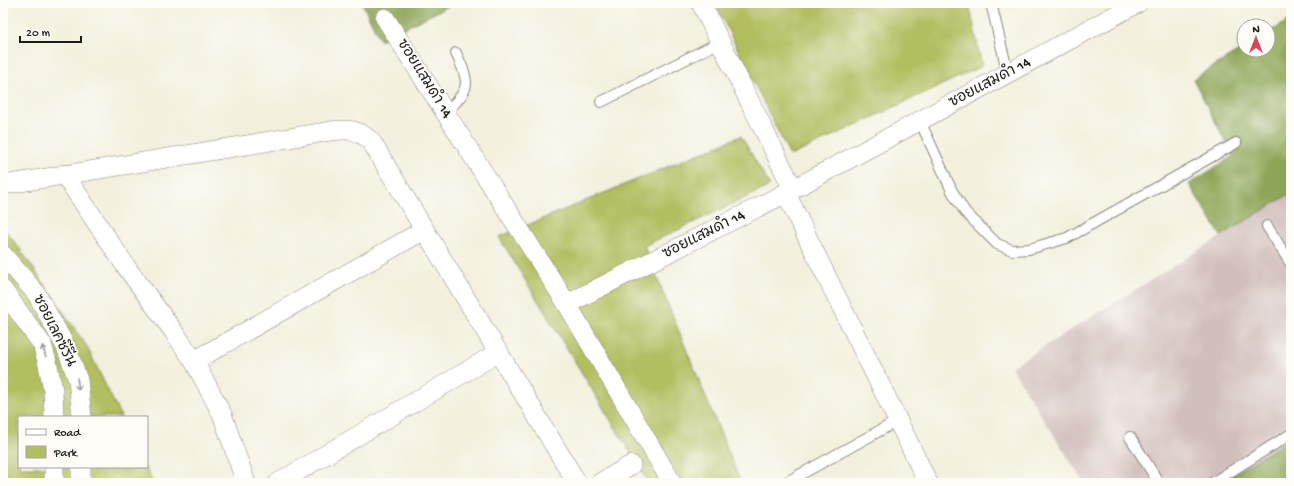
<svg xmlns="http://www.w3.org/2000/svg" width="1294" height="486" font-family="'Gochi Hand','Playpen Sans Thai',sans-serif">
  <style>
    .industrial { fill: #d1bfbd }
    .green { fill: #b2be60; stroke: #676d3e }
    .forest { fill: #8da556; stroke: #546039 }
    .water { fill: #68a5da; stroke: #42607b }
    .lines { fill: none; stroke-linecap: round; stroke-linejoin: round }
    .lane-casing { stroke: #88867c; stroke-width: 12 }
    .street-casing { stroke: #88867c; stroke-width: 20 }
    .lane { stroke: #fff; stroke-width: 10 }
    .street { stroke: #fff; stroke-width: 19 }
    .oneway { stroke: #999 }
    .labels { text-anchor: middle; dominant-baseline: central; stroke-width: 3.5; stroke-linejoin: round; paint-order: stroke }
    .street-label { font-size: 15px; fill: #1c1c1c; stroke: #fdfcf7 }
  </style>
  <rect width="100%" height="100%" fill="#fdfcf7"/>
  <filter id="ink" filterUnits="userSpaceOnUse"><feTurbulence type="fractalNoise" baseFrequency=".025" numOctaves="2"/><feDisplacementMap in="SourceGraphic" scale="8" xChannelSelector="R" yChannelSelector="G"/><feConvolveMatrix kernelMatrix="1 2 1 2 8 2 1 2 1" color-interpolation-filters="sRGB"/></filter>
  <filter id="wash" filterUnits="userSpaceOnUse"><feTurbulence type="fractalNoise" baseFrequency=".012" numOctaves="4" result="noise"/><feDisplacementMap in="SourceGraphic" scale="16" xChannelSelector="R" yChannelSelector="G"/><feGaussianBlur stdDeviation="0.9" result="paint"/><feColorMatrix in="noise" values="0 0 0 0 0 0 0 0 0 0 0 0 0 0 0 0 0 1.4 0 .05"/><feComposite in="paint" operator="in"/></filter>
  <g filter="url(#wash)">
    <rect width="100%" height="100%" fill="#f3f0dd"/>
    <!-- industrial -->
    <path class="industrial" d="M1291,193V438L1219,483H1084L1011,367Z"/>
    <!-- green -->
    <path class="green" d="M715,3H969L982,66L790,156Z
      M741,136L770,186L644,246L741,483H649L499,237Z
      M3,228L20,249L86,345L121,417H19V467H145L153,483H3Z"/>
    <!-- forest -->
    <path class="forest" d="M362,3H455L380,40Z
      M1291,19V193L1221,236L1189,184L1233,156L1193,79L1244,48V50H1268V33Z
      M1291,438V470L1270,483H1219Z"/>
    <!-- water -->
    <path class="water" d="M1291,470V483H1270Z"/>
  </g>
  <g filter="url(#ink)">
    <g class="lines">
      <defs>
        <path id="lane" d="M991,3L1008,74
          M601,102L720,42
          M446,113C470,87 471,86 456,53
          M920,121L952,191L965,212L997,244L1012,250L1029,249L1067,238L1236,143
          M1267,226L1291,264
          M1130,437L1159,483
          M785,483L899,420
          M1212,483L1291,434"/>
        <path id="street" d="M701,3L793,189
          M385,18L567,304L786,193L1138,3
          M64,174L127,268L174,332L194,361L222,414L246,483
          M3,185L331,131C349,129 357,129 371,141L577,483
          M786,193C832,290 882,386 928,483
          M3,255L36,293L66,347L78,380L82,417
          M3,290L42,344L48,365L53,390L54,417
          M567,304L672,483
          M194,361L424,230
          M54,467V483
          M81,483V467
          M278,483L499,352
          M600,483L631,465"/>
      </defs>
      <!-- lane casing -->
      <use href="#lane" class="lane-casing"/>
      <!-- street casing -->
      <use href="#street" class="street-casing"/>
      <!-- lane -->
      <use href="#lane" class="lane"/>
      <!-- street -->
      <use href="#street" class="street"/>
    </g>
    <!-- one-way arrows -->
    <defs><path id="oneway-shaft" d="M-6 0H5M1.5-3L5.5 0L1.5 3" fill="none" stroke-width="1.6" stroke-linecap="round" stroke-linejoin="round"/></defs>
    <g class="oneway">
      <use href="#oneway-shaft" transform="translate(44 351) rotate(-106)"/>
      <use href="#oneway-shaft" transform="translate(78 384) rotate(81)"/>
    </g>
  </g>
  <g class="labels">
    <!-- street labels -->
    <g class="street-label">
      <text transform="translate(424 79) rotate(58)">ซอยแสมดำ 14</text>
      <text transform="translate(990 83) rotate(-28)">ซอยแสมดำ 14</text>
      <text transform="translate(704 235) rotate(-27)">ซอยแสมดำ 14</text>
      <text transform="translate(54 331) rotate(63)">ซอยเลคซีรีน</text>
    </g>
  </g>
  <!-- margin -->
  <rect width="1294" height="486" fill="none" stroke="#fdfcf7" stroke-width="16"/>
  <!-- legend -->
  <rect x="18" y="416" width="130" height="52" fill="#fdfcf7" stroke="#a3a29f"/>
  <rect x="26" y="429" width="20" height="6" fill="#ffffff" stroke="#a3a29f"/>
  <text x="54" y="436" font-size="12" fill="#1c1c1c">Road</text>
  <rect x="26" y="446" width="20" height="12" fill="#b2be60" stroke="#a3a29f"/>
  <text x="54" y="456" font-size="12" fill="#1c1c1c">Park</text>
  <!-- north arrow -->
  <g transform="translate(1256 38)"><circle r="19" fill="#fdfcf7" stroke="#a3a29f"/>
  <path d="M0-3L7 15L0 10L-7 15Z" fill="#d1495b"/>
  <text y="-6" font-size="11" font-weight="bold" text-anchor="middle" fill="#1c1c1c">N</text>
  </g>
  <!-- scale -->
  <path d="M20 36v6h61v-6" fill="none" stroke="#1c1c1c" stroke-width="2"/>
  <text x="26" y="36" font-size="12" fill="#1c1c1c" stroke="#fdfcf7" stroke-width="3" paint-order="stroke">20 m</text>
</svg>
